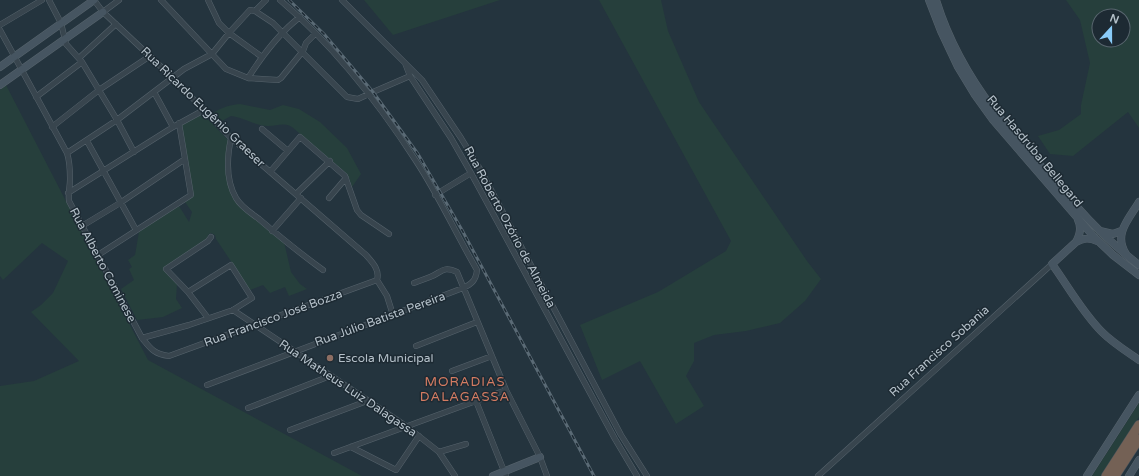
<svg xmlns="http://www.w3.org/2000/svg" width="1139" height="476" font-family="'Varela Round',sans-serif">
  <style>
    .green { fill: #263f3c; fill-rule: evenodd }
    .lines { fill: none; stroke-linecap: round; stroke-linejoin: round }
    .street-casing { stroke: #56636c; stroke-width: 6 }
    .secondary-casing { stroke: #56636c; stroke-width: 8 }
    .highway-casing { stroke: #435059; stroke-width: 10 }
    .street { stroke: #38454e; stroke-width: 5 }
    .secondary { stroke: #465561; stroke-width: 7 }
    .highway { stroke: #746155; stroke-width: 9 }
    .rail-casing { stroke: #5a6a75; stroke-width: 3 }
    .rail { stroke: #1d2a33; stroke-width: 1.5; stroke-dasharray: 4.5; stroke-linecap: butt }
    .education-dot { fill: #8d6e63; stroke: #1d2a33; stroke-width: 1.5 }
    .labels { text-anchor: middle; dominant-baseline: central; stroke-width: 3; stroke-linejoin: round; paint-order: stroke }
    .street-label { font-size: 12px; fill: #b4c0c9; stroke: #1d2a33 }
    .poi-label { font-size: 12px; fill: #b4c0c9; stroke: #1d2a33; text-anchor: start }
    .neighbourhood-label { font-size: 13px; letter-spacing: 1px; fill: #d57c62; stroke: #1d2a33 }
  </style>
  <rect width="100%" height="100%" fill="#24343e"/>
  <!-- green -->
  <path class="green" d="M364,0H500L393,35Z
    M599,0H661L668,31L699,102L807,261L821,279L805,301L780,323L746,331L714,335L694,343V361L686,376L704,406L676,424L640,361L602,380L580,325L658,292L726,251L731,241Z
    M1066,0H1139V128L1128,112L1073,156L1050,154L1038,136L1059,130L1081,114V105L1090,63L1080,20ZM1099,16H1123V40H1099Z
    M6,85L148,360L362,476H0V386L34,381L79,361L31,312L41,305L53,293L68,261L42,243L3,280L0,276V90Z
    M240,104L270,110L283,105L299,109L320,122L347,148L361,174L352,187L349,178L346,173L292,127C284,122 277,126 268,126C255,126 243,117 231,116L220,122L211,114C221,108 228,105 240,104Z
    M203,114L228,140L233,196L284,242L291,272L300,284L307,289L289,296L285,287L270,293L263,285L250,290L216,239L215,235L211,233L208,235L207,240L163,268L177,284L176,299L182,308L163,317L137,320L121,289L134,280L129,269L132,267L128,260L135,255L139,232L179,206L189,222L192,212L185,202L193,196L182,125Z
    M1139,403V417L1101,476H1092Z"/>
  <g class="lines">
    <defs>
      <path id="street" d="M49,0L61,23L66,44L82,62L117,120L134,152
        M94,0L103,12L173,78L231,138L366,255C373,263 380,270 377,280
        M161,0L226,69L248,78L278,80L281,78L303,51L306,43L315,34
        M208,0L219,23L229,33L262,57
        M342,0L422,80L461,138L480,169L621,435L647,476
        M255,11L266,0
        M103,12L119,0
        M0,25L42,0
        M0,30L67,153C70,162 70,170 70,179C70,187 68,193 69,201L142,338C151,349 154,354 169,356L377,280
        M79,58L116,24
        M405,63L410,76L451,138L471,173L615,439L637,476
        M248,78C262,56 279,33 300,17
        M154,92L173,127
        M36,97L82,62
        M52,127L99,90L150,56
        M262,129L288,151
        M231,138C227,157 226,181 236,198C241,207 251,213 259,219C280,237 301,254 323,270
        M87,141L136,230
        M67,153L117,120L184,69L212,54L229,33L250,10L255,11L273,23L347,97L358,99L373,92L410,76
        M270,172L300,137L345,176L357,210L361,215L389,234
        M68,193L173,127L204,110
        M296,194L330,161
        M435,195L471,173
        M329,198L346,178
        M82,226L120,203L185,159
        M272,231L301,198
        M98,255L191,195L179,123
        M377,280L387,296L393,315
        M414,283C419,281 425,279 430,277C441,273 443,265 457,272L506,390L540,457L547,476
        M233,310L406,426L439,452L455,476
        M208,318L188,292L166,269L208,241L211,237
        M142,338L189,325L233,310L252,298L231,265L188,292
        M416,346L477,322
        M452,371L492,356
        M207,385L463,288C472,284 476,280 477,270C456,234 439,196 416,161C378,102 333,45 280,0
        M476,401L506,476
        M248,408L330,376
        M290,430L367,401
        M351,447L396,470L419,436
        M439,452L466,444
        M334,453L506,390
        M818,476L1052,264"/>
      <path id="secondary" d="M929,0L941,31L958,67L975,95L993,120L1094,237L1113,255L1139,275
        M936,0C948,39 969,77 994,110C1008,129 1025,147 1041,166C1072,202 1101,236 1139,265
        M0,67L94,0
        M0,85L103,12
        M1100,231L1113,234L1121,231
        M1097,241C1089,237 1083,238 1076,242L1052,264C1068,286 1082,312 1102,332C1113,343 1126,351 1139,360
        M1076,242C1080,235 1082,228 1078,220
        M1126,254C1113,234 1129,219 1139,202
        M493,476L540,457
        M1087,476L1139,395
        M1129,476L1139,460"/>
      <path id="highway" d="M1106,476L1139,425
        M1115,476L1139,439"/>
    </defs>
    <!-- street casing -->
    <use href="#street" class="street-casing"/>
    <!-- secondary casing -->
    <use href="#secondary" class="secondary-casing"/>
    <!-- highway casing -->
    <use href="#highway" class="highway-casing"/>
    <!-- street -->
    <use href="#street" class="street"/>
    <!-- secondary -->
    <use href="#secondary" class="secondary"/>
    <!-- highway -->
    <use href="#highway" class="highway"/>
    <defs>
      <path id="rail" d="M289,0L324,34L373,92L418,154L462,230L594,476"/>
    </defs>
    <!-- rail casing -->
    <use href="#rail" class="rail-casing"/>
    <!-- rail -->
    <use href="#rail" class="rail"/>
  </g>
  <!-- markers -->
  <circle class="education-dot" cx="330" cy="358" r="4"/>
  <g class="labels">
    <!-- street labels -->
    <g class="street-label">
      <text transform="translate(203 107) rotate(44)">Rua Ricardo Eugênio Graeser</text>
      <text transform="translate(1035 151) rotate(50)">Rua Hasdrúbal Bellegard</text>
      <text transform="translate(510 227) rotate(62)">Rua Roberto Ozório de Almeida</text>
      <text transform="translate(103 265) rotate(62)">Rua Alberto Cominese</text>
      <text transform="translate(273 318) rotate(-20)">Rua Francisco José Bozza</text>
      <text transform="translate(380 319) rotate(-20)">Rua Júlio Batista Pereira</text>
      <text transform="translate(939 351) rotate(-42)">Rua Francisco Sobania</text>
      <text transform="translate(348 388) rotate(34)">Rua Matheus Luiz Dalagassa</text>
    </g>
    <!-- poi labels -->
    <g class="poi-label">
      <text x="338" y="358">Escola Municipal</text>
    </g>
    <!-- neighbourhood labels -->
    <g class="neighbourhood-label">
      <text x="465" y="382">MORADIAS<tspan x="465" dy="15">DALAGASSA</tspan></text>
    </g>
  </g>
  <!-- north arrow -->
  <g transform="translate(1111 28) rotate(21)"><circle r="19" fill="#1d2a33" stroke="#59666f"/>
  <path d="M0-3L7 15L0 10L-7 15Z" fill="#89cbf8"/>
  <text y="-6" font-size="11" font-weight="bold" text-anchor="middle" fill="#b4c0c9">N</text>
  </g>
</svg>
